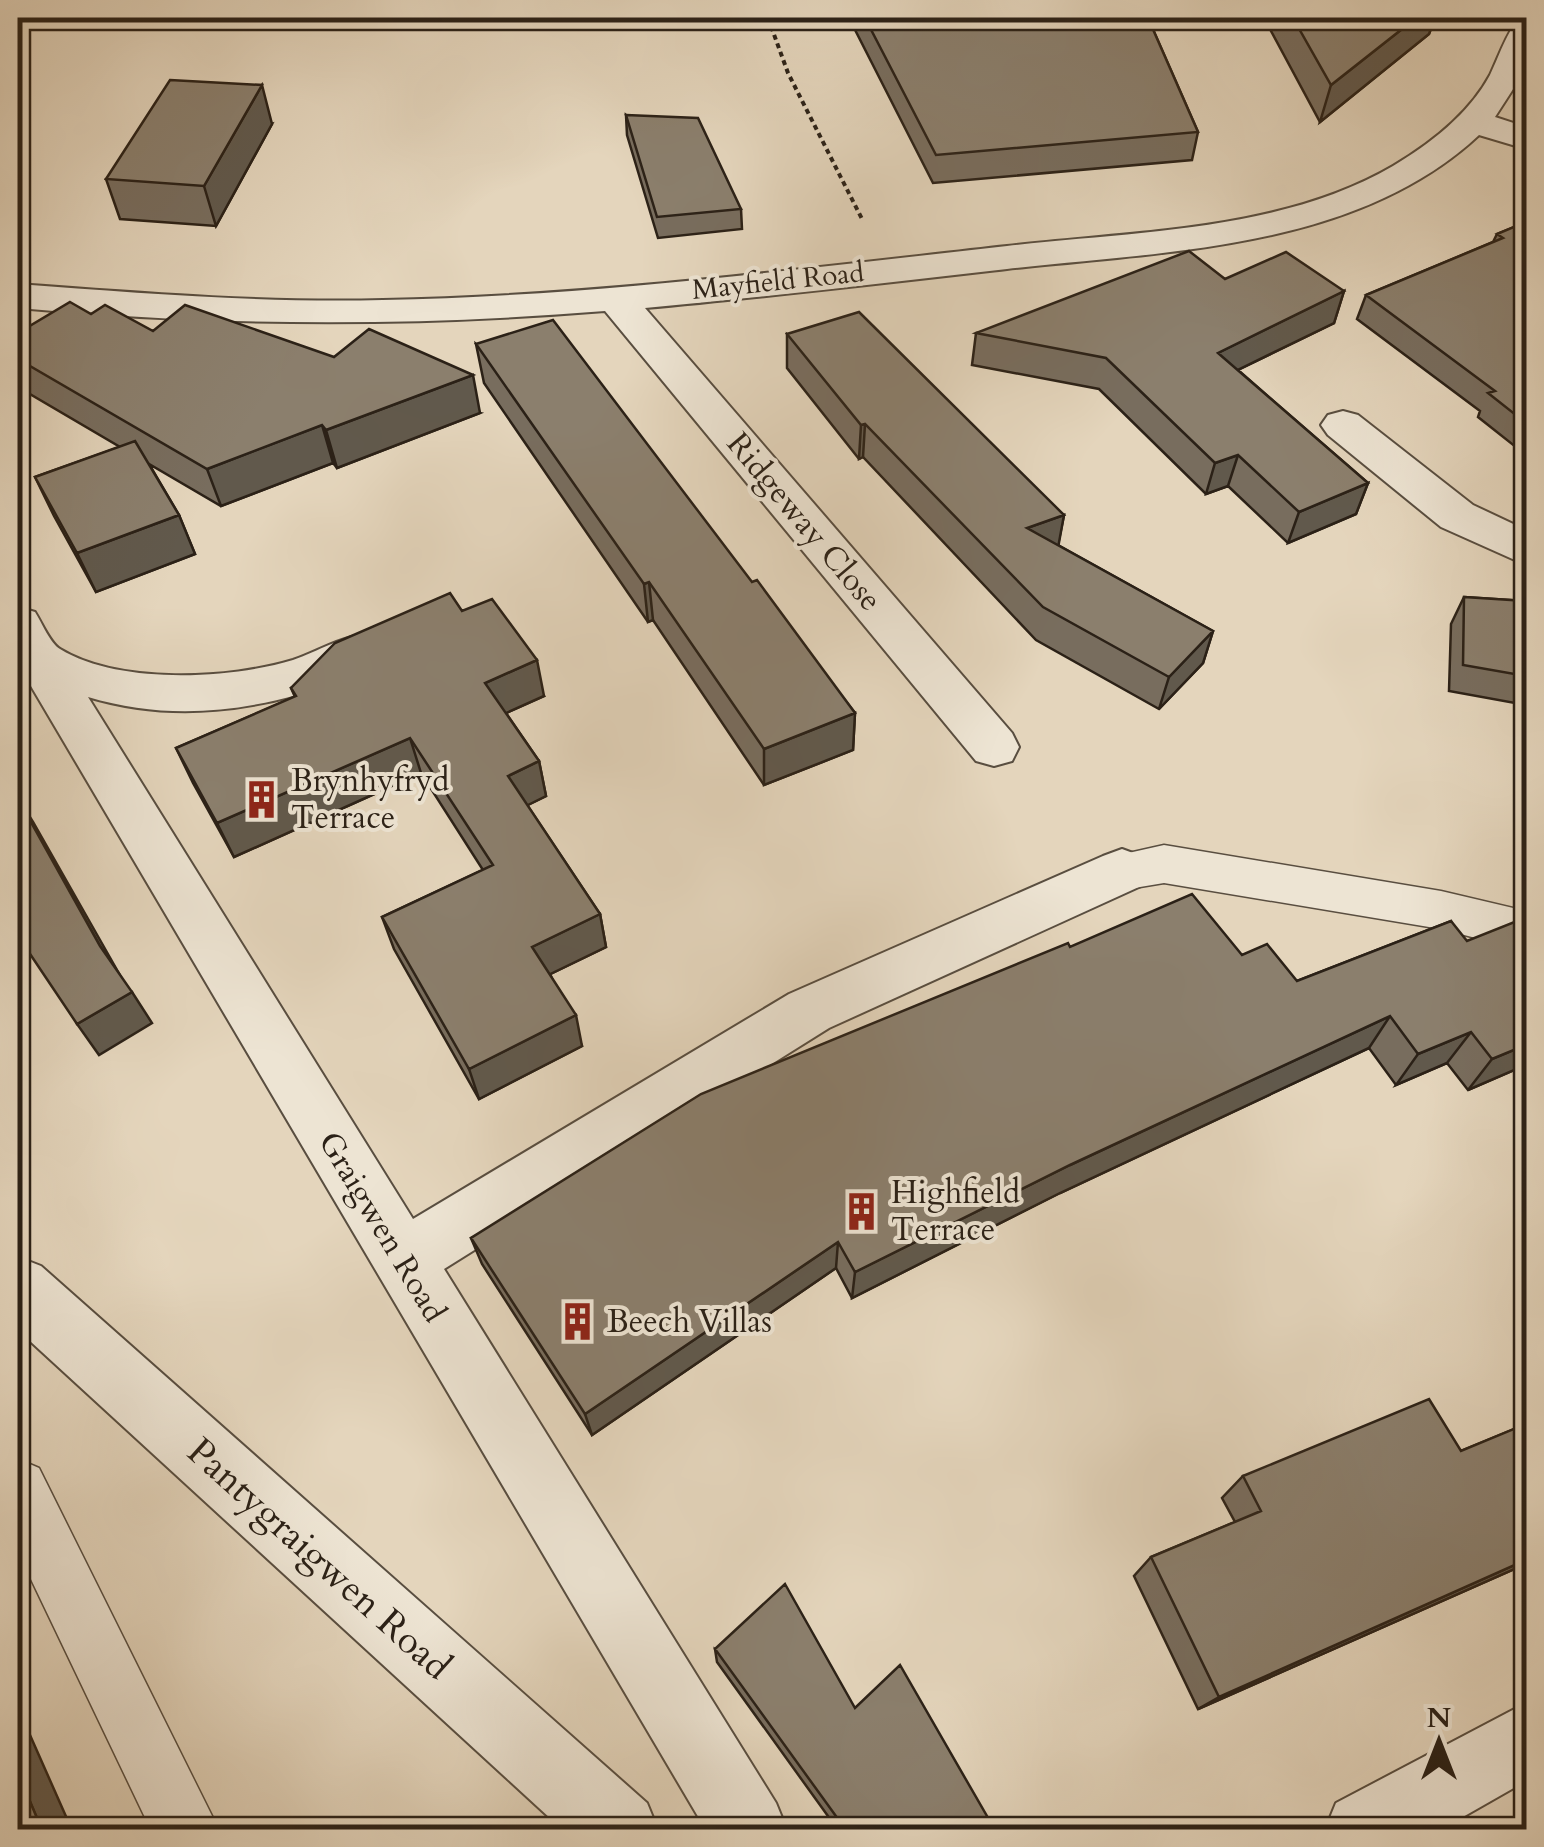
<svg xmlns="http://www.w3.org/2000/svg" width="1544" height="1847" font-family="Cardo,serif">
  <style>
    .lines { fill: none; stroke-linecap: round; stroke-linejoin: round }
    .service-casing { stroke: #594e40; stroke-width: 3 }
    .minor-casing { stroke: #594e40; stroke-width: 4 }
    .path { stroke: #2b2117; stroke-width: 4; stroke-dasharray: 5 4; stroke-linecap: butt }
    .service { fill: #ede4d3; fill-rule: evenodd }
    .minor { fill: #ede4d3; fill-rule: evenodd }
    .wall { fill: #786d5e; stroke: #2b2117; stroke-width: 2.5 }
    .shaded-wall { fill: #61594c; stroke: #2b2117; stroke-width: 2.5 }
    .building { fill: #8b7f6d; stroke: #2b2117; stroke-width: 2.5 }
    .labels { text-anchor: middle; dominant-baseline: central; stroke-width: 8; stroke-linejoin: round; paint-order: stroke }
    .far-street-label { font-size: 28px; fill: #2b2117; stroke: #ede4d3 }
    .street-label { font-size: 32px; fill: #2b2117; stroke: #ede4d3 }
    .poi-label { font-size: 32px; fill: #2b2117; stroke: #ede4d3; text-anchor: start }
    .near-street-label { font-size: 38px; fill: #2b2117; stroke: #ede4d3 }
  </style>
  <rect width="100%" height="100%" fill="#e4d5bc"/>
  <filter id="stains"><feTurbulence type="fractalNoise" baseFrequency=".002" numOctaves="4"/><feColorMatrix values="0 0 0 0 .2 0 0 0 0 .09 0 0 0 0 .02 0 0 0 .5 -.17"/></filter>
  <radialGradient id="worn" r=".72"><stop offset=".6" stop-color="#630" stop-opacity="0"/><stop offset="1" stop-color="#630" stop-opacity=".3"/></radialGradient>
  <g class="lines">
    <defs>
      <path id="service" d="M1164,845L1441,891L1526,911V951L1441,929L1164,883L1122,890L1106,884L1099,871L1106,858Z
        M18,1459L39,1468L219,1830H151L18,1552Z"/>
      <path id="minor" d="M1526,22V69L1495,117L1526,127V149L1479,135C1356,250 1165,251 1007,269C886,283 766,297 645,308L1012,733L1019,747L1012,761L994,766L976,761L605,311C408,327 214,326 18,308V284C139,293 261,303 383,300C591,296 800,269 1007,246C1133,231 1280,232 1393,166C1430,144 1469,114 1490,75C1498,58 1504,40 1514,25Z
        M1343,411L1358,415L1473,505L1526,530V565L1441,527L1328,435L1321,425L1328,415Z
        M18,607L35,612C42,623 50,643 60,649C119,685 230,679 293,660C323,650 354,627 386,637L393,649C383,667 362,673 343,680C259,711 174,723 88,697L413,1219L789,994L1103,856L1122,849L1141,856L1149,871L1141,886L829,1028L444,1269L776,1803L787,1830H706L18,664Z
        M18,1257L41,1266L647,1803L658,1830H563L18,1330Z
        M1526,1703V1781L1440,1830H1325L1336,1803Z"/>
    </defs>
    <!-- service casing -->
    <use href="#service" class="service-casing"/>
    <!-- minor casing -->
    <use href="#minor" class="minor-casing"/>
    <!-- path -->
    <path class="path" d="M768,18L788,73L862,219"/>
    <!-- service -->
    <use href="#service" class="service"/>
    <!-- minor -->
    <use href="#minor" class="minor"/>
  </g>
  <!-- wall -->
  <path class="wall" d="M849,18H1148L1198,132L1192,160L933,183Z
    M1264,18H1435L1429,34L1320,122Z
    M626,115L741,209L742,229L658,238L627,135Z
    M272,124L216,226L120,219L106,179Z
    M1526,222V455L1478,417L1480,411L1357,319L1366,295L1493,242L1497,234Z
    M1225,279L1344,291L1334,323L1238,370L1368,483L1356,514L1288,543L1228,486L1206,494L1099,389L972,365L976,333Z
    M153,331L480,413L337,468L333,463L221,506L149,464L179,515L195,554L96,592L54,516L35,477L120,447L18,387V333Z
    M787,334L1064,515L1058,545L1213,631L1203,663L1159,709L1036,640L863,457L859,459L787,368Z
    M476,344L752,582L855,713L853,750L764,785L653,620L648,622L484,383Z
    M1464,597L1526,601V705L1449,691L1451,624Z
    M462,611L544,696L506,713L539,761L546,796L527,805L600,914L606,947L550,974L582,1046L479,1099L394,949L382,917L483,870L421,773L234,857L193,783L176,748L295,697L291,688Z
    M1451,921L1526,1065L1468,1090L1447,1063L1396,1085L1369,1048L1060,1193L852,1298L836,1268L592,1435L482,1264L471,1238L1070,947L1242,955L1297,981Z
    M1526,1424V1564L1198,1709L1134,1576L1151,1557L1235,1522L1222,1498L1243,1476L1461,1451Z
    M715,1649L995,1830H838L717,1662Z"/>
  <!-- shaded-wall -->
  <path class="shaded-wall" d="M1416,18H1435L1429,34L1320,122L1331,85Z
    M262,85L272,124L216,226L204,186Z
    M1344,291L1334,323L1209,384L1218,353Z
    M473,375L480,413L337,468L326,430Z
    M865,424L863,457L859,459L861,425Z
    M322,425L333,463L221,506L207,469Z
    M1238,455L1228,486L1206,494L1215,463Z
    M1368,483L1356,514L1288,543L1299,512Z
    M179,515L195,554L96,592L77,553Z
    M1064,515L1058,548L1027,528Z
    M649,582L653,620L648,622L644,584Z
    M1213,631L1203,663L1159,709L1169,677Z
    M537,660L544,696L493,719L485,683Z
    M855,713L853,750L764,785V749Z
    M410,738L421,773L234,857L217,823Z
    M539,761L546,796L516,811L508,776Z
    M18,798L33,822L121,977L100,946Z
    M600,914L606,947L540,979L532,947Z
    M18,935L29,951L18,957Z
    M132,992L152,1023L99,1055L77,1024Z
    M576,1015L582,1046L479,1099L469,1069Z
    M1390,1016L1369,1048L1060,1193L852,1298L855,1272L1070,1165Z
    M1471,1032L1447,1063L1396,1085L1418,1054Z
    M1526,1045V1065L1468,1090L1492,1059Z
    M838,1242L836,1268L592,1435L585,1414Z
    M1526,1560V1564L1198,1709L1219,1697Z
    M18,1708L72,1830H42L18,1773Z"/>
  <!-- building -->
  <path class="building" d="M865,18H1148L1198,132L936,155Z
    M1293,18H1416L1331,85Z
    M170,80L262,85L204,186L106,179Z
    M626,115L698,118L741,209L657,217Z
    M1526,222V423L1488,393L1495,391L1366,295L1503,238L1497,234Z
    M1189,251L1225,279L1286,252L1344,291L1218,353L1368,483L1299,512L1238,455L1215,463L1106,358L976,333Z
    M70,302L91,314L105,305L153,331L185,305L334,357L369,329L473,375L326,430L322,425L207,469L18,359V333Z
    M859,312L1064,515L1027,528L1213,631L1169,677L1043,607L865,424L861,425L787,334Z
    M553,320L752,582L757,580L855,713L764,749L649,582L644,584L476,344Z
    M135,441L179,515L77,553L35,477Z
    M450,593L462,611L492,599L537,660L485,683L539,761L508,776L600,914L532,947L576,1015L469,1069L382,917L493,865L410,738L217,823L176,748L296,696L291,688L335,643Z
    M1464,597L1526,601V676L1463,665Z
    M18,799L100,946L132,992L77,1024L18,936Z
    M1192,894L1242,955L1267,944L1297,981L1451,921L1467,941L1522,919L1526,924V1045L1492,1059L1471,1032L1418,1054L1390,1016L1070,1165L855,1272L838,1242L585,1414L471,1238L701,1094L1068,943L1070,947Z
    M1429,1399L1461,1451L1526,1424V1560L1219,1697L1151,1557L1261,1511L1243,1476Z
    M785,1584L855,1708L900,1665L995,1830H846L715,1649Z
    M18,1773L42,1830H18Z"/>
  <!-- icons -->
  <defs>
    <symbol id="building-bare" viewBox="-9 -9 18 18"><path d="M-4-6H4V6H1V3H-1V6H-4ZM-2.5-4.3h1.7v1.8h-1.7ZM.8-4.3h1.7v1.8H.8ZM-2.5-1h1.7V.8h-1.7ZM.8-1h1.7V.8H.8Z" fill="#8f2418" stroke="#ede4d3" stroke-width="2.5" paint-order="stroke"/></symbol>
  </defs>
  <g fill-rule="evenodd">
    <use href="#building-bare" x="234" y="772" width="55" height="55"/>
    <use href="#building-bare" x="834" y="1184" width="55" height="55"/>
    <use href="#building-bare" x="550" y="1294" width="55" height="55"/>
  </g>
  <g class="labels">
    <!-- far-street labels -->
    <g class="far-street-label">
      <text transform="translate(778 281) rotate(-6)">Mayfield Road</text>
    </g>
    <!-- street labels -->
    <g class="street-label">
      <text transform="translate(804 522) rotate(50)">Ridgeway Close</text>
      <text transform="translate(382 1227) rotate(59)">Graigwen Road</text>
    </g>
    <!-- poi labels -->
    <g class="poi-label">
      <text x="291" y="781">Brynhyfryd<tspan x="291" dy="37">Terrace</tspan></text>
      <text x="891" y="1193">Highfield<tspan x="891" dy="37">Terrace</tspan></text>
      <text x="607" y="1322">Beech Villas</text>
    </g>
    <!-- near-street labels -->
    <g class="near-street-label">
      <text transform="translate(319 1559) rotate(42)">Pantygraigwen Road</text>
    </g>
  </g>
  <!-- margin -->
  <rect width="1544" height="1847" fill="none" stroke="#e4d5bc" stroke-width="60"/>
  <rect x="20" y="20" width="1504" height="1807" fill="none" stroke="#2b2117" stroke-width="5"/>
  <rect x="30" y="30" width="1484" height="1787" fill="none" stroke="#2b2117" stroke-width="2.5"/>
  <!-- north arrow -->
  <g transform="translate(1439 1742)" stroke="#ede4d3" stroke-width="8" paint-order="stroke">
  <path d="M0-8L18 38L0 25L-18 38Z" fill="#2b2117"/>
  <text y="-15" font-size="28" font-weight="bold" text-anchor="middle" fill="#2b2117">N</text>
  </g>
  <rect width="100%" height="100%" filter="url(#stains)"/>
  <rect width="100%" height="100%" fill="url(#worn)"/>
</svg>
